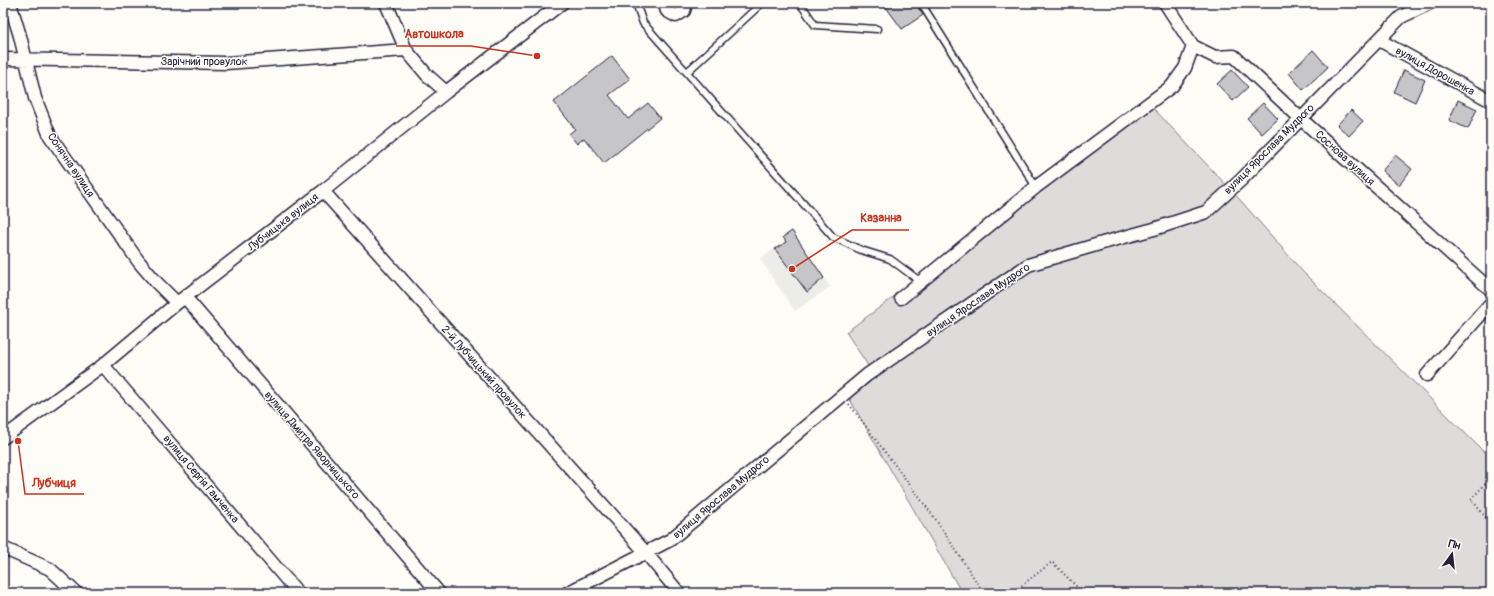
<svg xmlns="http://www.w3.org/2000/svg" width="1494" height="596" font-family="Pangolin,sans-serif">
  <style>
    .built { fill: #ecece9 }
    .green { fill: #dddcdb; stroke: #807f8b }
    .building { fill: #c6c6c8; stroke: #22223b }
    .lines { fill: none; stroke-linecap: round; stroke-linejoin: round }
    .lane-casing { stroke: #22223b; stroke-width: 9 }
    .street-casing { stroke: #22223b; stroke-width: 15 }
    .path { stroke: #22223b; stroke-width: 2; stroke-dasharray: 1 3; stroke-linecap: butt }
    .lane { stroke: #fdfcf7; stroke-width: 6 }
    .street { stroke: #fdfcf7; stroke-width: 12 }
    .labels { text-anchor: middle; dominant-baseline: central; stroke-width: 3; stroke-linejoin: round; paint-order: stroke }
    .street-label { font-size: 11px; fill: #22223b; stroke: #fdfcf7 }
    .leader { fill: none; stroke: #c8321e; stroke-width: 1.5 }
    .callout-dot { fill: #c8321e; stroke: #fdfcf7; stroke-width: 1.5 }
    .callout-label { font-size: 12px; text-anchor: middle; font-weight: bold; fill: #c8321e; stroke: #fdfcf7; stroke-width: 3; stroke-linejoin: round; paint-order: stroke }
  </style>
  <rect width="100%" height="100%" fill="#fdfcf7"/>
  <filter id="ink" filterUnits="userSpaceOnUse"><feTurbulence type="fractalNoise" baseFrequency=".025" numOctaves="2"/><feDisplacementMap in="SourceGraphic" scale="8" xChannelSelector="R" yChannelSelector="G"/><feConvolveMatrix kernelMatrix="1 2 1 2 8 2 1 2 1" color-interpolation-filters="sRGB"/></filter>
  <g filter="url(#ink)">
    <!-- built -->
    <path class="built" d="M792,231L830,287L795,311L760,259L785,242L783,237Z"/>
    <!-- green -->
    <path class="green" d="M1153,108L1234,193L1303,272L1484,452L1491,447V593H962L849,398L871,381L867,364L846,332Z"/>
    <!-- building -->
    <path class="building" d="M883,3H915L923,15L902,29Z
      M1313,50L1328,67L1303,90L1289,73Z
      M612,56L630,79L609,95L628,119L648,103L660,118L604,163L584,138L577,144L569,134L575,129L554,102Z
      M1232,70L1248,87L1233,101L1217,84Z
      M1404,70L1425,80L1415,102L1394,92Z
      M1458,100L1477,109L1468,129L1449,120Z
      M1263,103L1278,119L1262,134L1247,118Z
      M1351,110L1363,121L1349,136L1337,125Z
      M1395,155L1412,169L1399,185L1382,171Z
      M792,231L824,278L807,292L775,249L786,242L783,237Z"/>
    <g class="lines">
      <defs>
        <path id="lane" d="M639,3L638,9L643,23L833,237L861,250L890,259L921,282
          M800,3L815,25L877,29
          M921,3L1036,187
          M687,72L762,3"/>
        <path id="street" d="M10,3L20,36L35,98L50,136L139,262L157,283L177,303
          M386,3L406,50L427,75L446,92
          M664,3L667,11L676,16L684,11L686,3
          M1165,3L1193,46L1215,57L1234,56L1300,118L1491,290
          M1379,40L1491,101
          M3,59L226,63L406,50
          M323,191L646,553L679,593
          M185,297L439,593
          M901,298L1036,187L1172,86L1185,68L1193,46
          M103,365L298,593
          M1427,375L1491,303
          M3,438L103,365L177,303L323,191L446,92L562,3
          M3,548L50,569L76,593
          M567,593L670,540L867,375L1028,265L1106,242L1154,229L1206,212L1241,180L1401,17L1430,3"/>
      </defs>
      <!-- lane casing -->
      <use href="#lane" class="lane-casing"/>
      <!-- street casing -->
      <use href="#street" class="street-casing"/>
      <!-- path -->
      <path class="path" d="M849,404L934,517L984,593
        M1491,478L1471,499L1491,524
        M1012,593L1052,562L1083,593"/>
      <!-- lane -->
      <use href="#lane" class="lane"/>
      <!-- street -->
      <use href="#street" class="street"/>
    </g>
  </g>
  <g class="labels">
    <!-- street labels -->
    <g class="street-label">
      <text x="204" y="61">Зарічний провулок</text>
      <text transform="translate(1435 71) rotate(29)">вулиця Дорошенка</text>
      <text transform="translate(1269 149) rotate(-45)">вулиця Ярослава Мудрого</text>
      <text transform="translate(1345 158) rotate(42)">Соснова вулиця</text>
      <text transform="translate(71 165) rotate(56)">Сонячна вулиця</text>
      <text transform="translate(283 222) rotate(-38)">Лубчицька вулиця</text>
      <text transform="translate(978 300) rotate(-34)">вулиця Ярослава Мудрого</text>
      <text transform="translate(484 372) rotate(48)">2-й Лубчицький провулок</text>
      <text transform="translate(312 445) rotate(49)">вулиця Дмитра Яворницького</text>
      <text transform="translate(201 479) rotate(50)">вулиця Сергія Гамченка</text>
      <text transform="translate(721 497) rotate(-40)">вулиця Ярослава Мудрого</text>
    </g>
  </g>
  <!-- callouts -->
  <path class="leader" d="M537 56L471 46H396M792 269L852 230H909M18 441L25 494H84"/>
  <g class="callout-dot">
    <circle cx="537" cy="56" r="4"/>
    <circle cx="792" cy="269" r="4"/>
    <circle cx="18" cy="441" r="4"/>
  </g>
  <g class="callout-label">
    <text x="434" y="38">Автошкола</text>
    <text x="881" y="222">Казанна</text>
    <text x="54" y="487">Лубчиця</text>
  </g>
  <!-- margin -->
  <rect width="1494" height="596" fill="none" stroke="#fdfcf7" stroke-width="16"/>
  <rect x="8" y="8" width="1478" height="580" fill="none" stroke="#22223b" stroke-width="1.5" filter="url(#ink)"/>
  <!-- north arrow -->
  <g transform="translate(1452 554) rotate(15)" stroke="#fdfcf7" stroke-width="3" paint-order="stroke">
  <path d="M0-3L7 15L0 10L-7 15Z" fill="#22223b"/>
  <text y="-6" font-size="11" font-weight="bold" text-anchor="middle" fill="#22223b">Пн</text>
  </g>
</svg>
